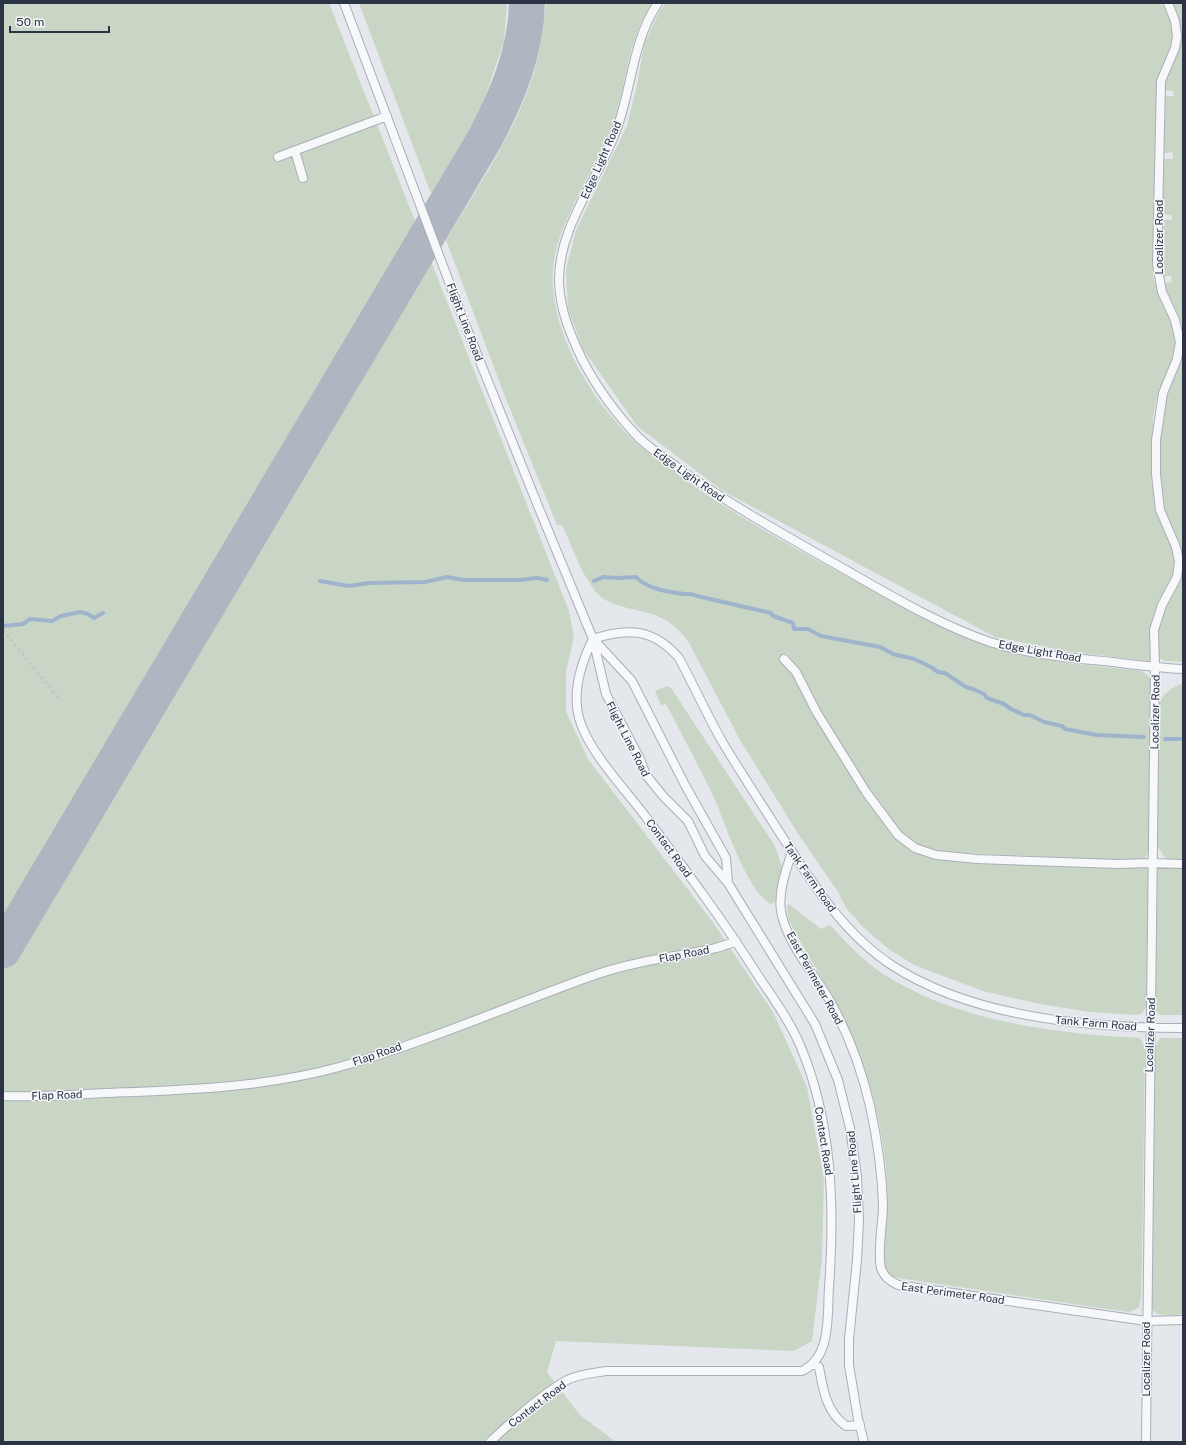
<svg xmlns="http://www.w3.org/2000/svg" width="1186" height="1445" font-family="'Public Sans',sans-serif">
  <style>
    .green { fill: #c9d6c5 }
    .lines { fill: none; stroke-linecap: round; stroke-linejoin: round }
    .stream { stroke: #9fb4cc; stroke-width: 4 }
    .taxiway { stroke: #b0b6c1; stroke-width: 36 }
    .service-casing { stroke: #a9aeb7; stroke-width: 10 }
    .path { stroke: #c2c5cb; stroke-width: 2.5; stroke-dasharray: 3 3; stroke-linecap: butt }
    .service { stroke: #f7f8fa; stroke-width: 8 }
    .labels { text-anchor: middle; dominant-baseline: central; stroke-width: 3; stroke-linejoin: round; paint-order: stroke }
    .street-label { font-size: 11px; fill: #2b3445; stroke: #f4f6f9 }
  </style>
  <rect width="100%" height="100%" fill="#e4e7ec"/>
  <!-- green -->
  <path class="green" d="M3,3H329L569,611L574,637L566,671V712L588,759L712,921L773,1012L807,1087L824,1180L822,1258L812,1341L794,1351L556,1341L547,1372L580,1415L616,1442H3Z
    M359,3H507L504,41L481,109L431,194Z
    M546,3H652C625,45 628,85 611,129C594,172 557,223 553,268C548,332 594,406 642,448C651,456 662,463 673,471C711,499 751,523 793,547C847,577 901,606 956,634C977,642 998,651 1020,655C1060,664 1101,666 1142,671L1149,677L1151,682L1150,849L1145,858L1140,861L944,852L919,846L903,835L867,788L820,708L799,668L787,654L781,655V661L791,671L810,706L872,808L894,837L913,852L932,858L974,861L1149,866L1147,1004L1144,1011L1139,1015L1090,1012L1040,1004L983,991L914,965L890,950L863,927L846,908L838,892L799,835L740,740L688,641C681,633 675,625 665,620C646,608 620,611 601,597C593,591 590,581 583,573L564,529L561,525H557L504,394L446,240C474,193 506,146 526,95C538,66 543,34 546,3Z
    M666,3H1162C1171,19 1176,36 1170,53C1168,59 1163,64 1161,70C1159,75 1159,82 1158,88L1153,277L1176,335L1175,354L1156,400L1153,418L1154,494L1155,511L1174,550L1176,562L1150,661L1064,651L995,637L723,491L637,426L583,349L568,309L566,270L576,230L627,126L637,85L644,44L659,12Z
    M1171,3H1183V327L1163,283L1172,282L1171,276H1161L1162,220H1172V215L1162,214L1163,159H1173V152L1163,153L1164,96H1174L1173,91L1164,90C1165,70 1174,63 1180,46C1184,32 1177,15 1171,3Z
    M1183,354V662L1165,661L1158,657V626L1161,610L1180,575L1161,499L1160,415L1168,386L1181,363Z
    M1183,683V861L1166,859L1157,846L1158,706C1163,693 1171,688 1183,683Z
    M667,686L671,688L775,846L782,867L775,901L772,904C747,895 724,818 712,793C697,763 681,733 666,704L661,705L655,691Z
    M1156,866L1183,868V1015H1160L1155,1010Z
    M789,904L821,929L830,925C846,942 863,961 883,974C959,1022 1052,1033 1140,1038L1143,1043L1145,1052L1142,1257L1141,1297L1139,1307L1130,1312L1107,1309L898,1278C893,1277 888,1275 886,1270C880,1258 887,1229 887,1215C888,1194 887,1173 884,1152C878,1110 867,1069 849,1030C832,991 806,956 788,918L787,907Z
    M1160,1038H1183V1314C1171,1315 1161,1318 1151,1309L1155,1048Z"/>
  <g class="lines">
    <!-- stream -->
    <path class="stream" d="M320,581L349,586L369,583L425,582L447,577L463,580H520L537,578L547,580
      M594,581L603,577L618,578L636,577C647,589 669,592 684,594C690,594 692,593 697,596L771,613L773,616L793,623L794,629H808L821,636L880,647L893,654L914,659L931,667L938,672L945,673L966,687L973,689L984,694L987,698L1004,704L1011,709L1024,715H1030L1044,722L1062,726L1065,729L1097,735L1144,737
      M3,626L23,624L30,619L52,621L61,616L80,612L88,614L94,618L103,613
      M1165,739H1183"/>
    <!-- taxiway -->
    <path class="taxiway" d="M3,950L484,140C507,97 526,52 527,3"/>
    <defs>
      <path id="service" d="M344,3L463,319L538,506L593,639L606,694L640,759L646,775L663,796L688,821L705,856L728,883L815,1024L838,1080L850,1128L857,1176L859,1221L857,1260L849,1339V1365L858,1419L864,1442
        M658,3C632,41 632,89 616,131C598,180 558,227 559,282C560,310 570,334 582,359C597,388 616,414 639,438C653,451 671,463 687,474C733,506 781,533 830,561C882,590 934,623 990,642C1030,655 1072,658 1113,662C1136,665 1159,668 1183,669
        M295,151L303,178
        M278,157L387,116
        M593,639C628,627 654,629 679,658C694,686 707,715 723,743C740,771 758,799 776,827C809,878 841,932 893,966C972,1017 1091,1028 1183,1028
        M594,640L632,681L685,785L726,858L728,883
        M784,659L796,672L817,713L866,792L898,835L915,848L936,855L977,859L1118,864L1149,863L1183,864
        M792,852C786,870 778,892 781,911C786,942 815,975 830,1001C848,1033 862,1071 870,1106C877,1138 882,1171 883,1205C883,1222 877,1253 881,1268C884,1277 890,1281 898,1285L1146,1321L1183,1320
        M3,1096C37,1097 71,1095 105,1093C183,1090 263,1088 339,1067C424,1043 506,1007 589,977C616,967 645,961 674,956C695,952 716,950 736,941
        M814,1364L819,1367C823,1389 826,1412 846,1426L860,1425
        M490,1442C512,1421 541,1395 567,1380C579,1374 594,1373 606,1371H802C832,1357 827,1315 829,1287C835,1206 832,1120 800,1045C789,1019 772,997 757,974C723,920 684,868 646,817C625,789 588,751 579,718C572,691 581,663 593,639
        M1146,1442L1155,668L1154,630L1162,605L1177,577L1179,562L1176,547L1160,510L1156,474V440L1163,393L1177,359L1180,342L1175,320L1162,292L1157,264L1161,81L1175,48L1177,37L1175,21L1168,3"/>
    </defs>
    <!-- service casing -->
    <use href="#service" class="service-casing"/>
    <!-- path -->
    <path class="path" d="M3,630L60,700"/>
    <!-- service -->
    <use href="#service" class="service"/>
  </g>
  <g class="labels">
    <!-- street labels -->
    <g class="street-label">
      <text transform="translate(601 160) rotate(-66)">Edge Light Road</text>
      <text transform="translate(1159 237) rotate(-90)">Localizer Road</text>
      <text transform="translate(465 322) rotate(69)">Flight Line Road</text>
      <text transform="translate(689 475) rotate(35)">Edge Light Road</text>
      <text transform="translate(1040 651) rotate(10)">Edge Light Road</text>
      <text transform="translate(1155 712) rotate(-89)">Localizer Road</text>
      <text transform="translate(628 739) rotate(63)">Flight Line Road</text>
      <text transform="translate(669 848) rotate(54)">Contact Road</text>
      <text transform="translate(810 877) rotate(55)">Tank Farm Road</text>
      <text transform="translate(684 954) rotate(-11)">Flap Road</text>
      <text transform="translate(815 978) rotate(61)">East Perimeter Road</text>
      <text transform="translate(1096 1023) rotate(5)">Tank Farm Road</text>
      <text transform="translate(1150 1035) rotate(-88)">Localizer Road</text>
      <text transform="translate(377 1054) rotate(-19)">Flap Road</text>
      <text transform="translate(57 1095) rotate(-2)">Flap Road</text>
      <text transform="translate(824 1141) rotate(81)">Contact Road</text>
      <text transform="translate(854 1172) rotate(-95)">Flight Line Road</text>
      <text transform="translate(953 1293) rotate(8)">East Perimeter Road</text>
      <text transform="translate(1146 1359) rotate(-90)">Localizer Road</text>
      <text transform="translate(537 1404) rotate(-37)">Contact Road</text>
    </g>
  </g>
  <!-- border -->
  <rect width="1186" height="1445" fill="none" stroke="#2b3445" stroke-width="8"/>
  <!-- scale -->
  <path d="M10 26v6h99v-6" fill="none" stroke="#2b3445" stroke-width="2"/>
  <text x="16" y="26" font-size="12" fill="#2b3445" stroke="#f4f6f9" stroke-width="3" paint-order="stroke">50 m</text>
</svg>
